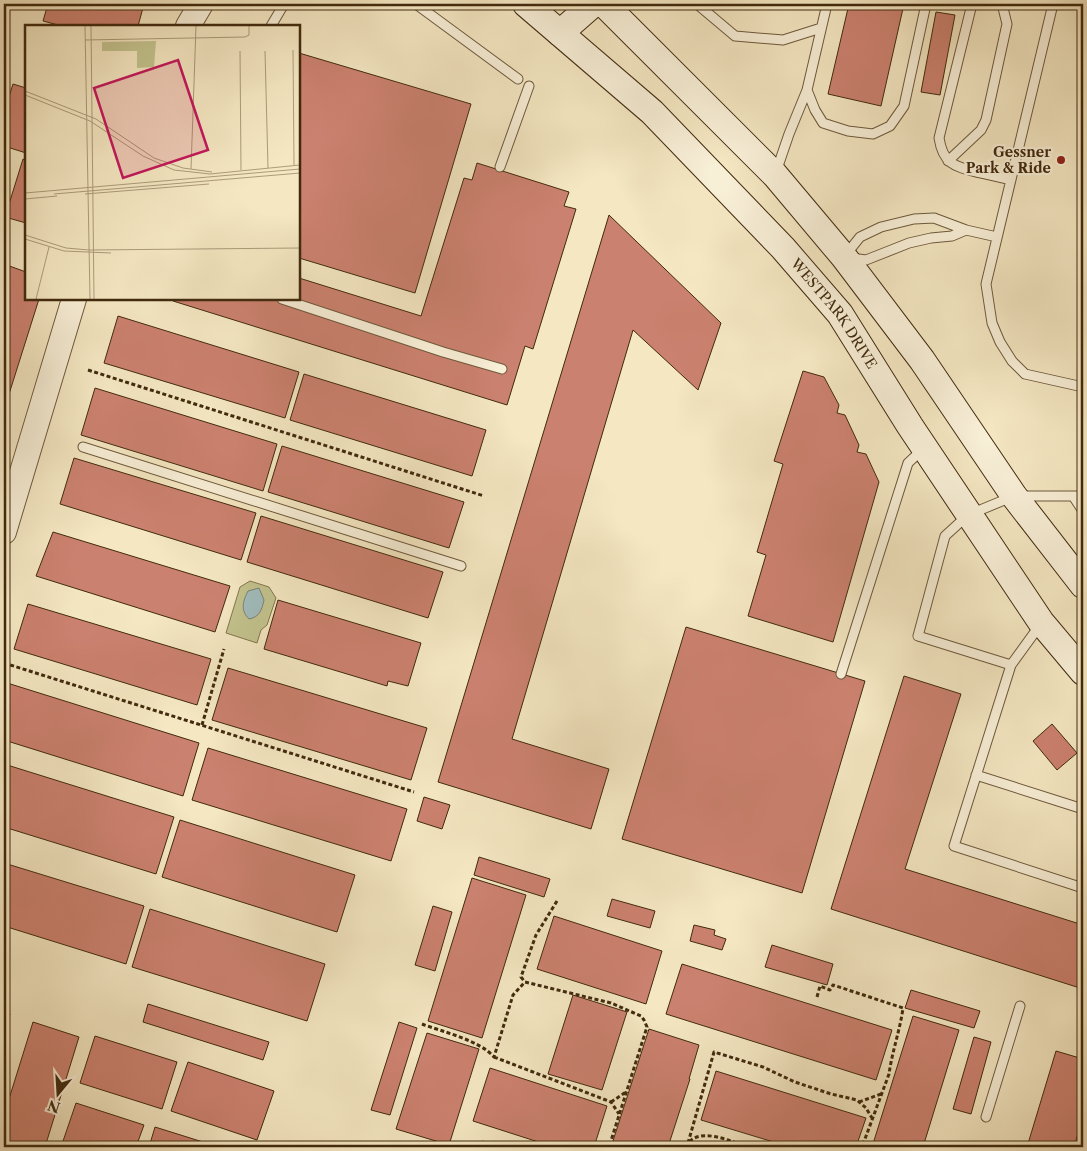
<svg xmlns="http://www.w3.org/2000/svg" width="1087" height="1151" font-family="'Libre Caslon Text',serif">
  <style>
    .green { fill: #c3c38e; stroke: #82764e }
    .water { fill: #a1bdbe; stroke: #7b8278 }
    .building { fill: #cb816f; stroke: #412a0e }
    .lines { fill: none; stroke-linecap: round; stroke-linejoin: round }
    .service-casing { stroke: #6e593b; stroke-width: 11 }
    .tertiary-casing { stroke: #6e593b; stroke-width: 26 }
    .secondary-casing { stroke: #412a0e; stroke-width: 28 }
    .path { stroke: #412a0e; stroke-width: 3; stroke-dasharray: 4 2.5; stroke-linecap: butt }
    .service { stroke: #f8efd7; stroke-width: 9 }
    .tertiary { stroke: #f8efd7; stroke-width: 24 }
    .secondary { stroke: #f8efd7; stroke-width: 26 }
    .poi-dot { fill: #8f2418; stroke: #f8efd7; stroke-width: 2 }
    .labels { text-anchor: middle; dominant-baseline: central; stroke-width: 4.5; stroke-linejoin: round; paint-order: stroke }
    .poi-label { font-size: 14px; font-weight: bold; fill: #412a0e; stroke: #f8efd7; text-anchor: end }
    .street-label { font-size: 14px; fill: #412a0e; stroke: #f8efd7 }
    .inset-road { fill: none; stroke: #ac9b7a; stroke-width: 1 }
    .view { fill: #c2185b; fill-opacity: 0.15; stroke: #c2185b; stroke-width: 2.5 }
    .inset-edge { fill: none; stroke: #412a0e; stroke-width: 2.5 }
  </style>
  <rect width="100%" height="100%" fill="#f4e7c2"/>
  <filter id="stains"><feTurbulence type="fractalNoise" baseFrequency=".004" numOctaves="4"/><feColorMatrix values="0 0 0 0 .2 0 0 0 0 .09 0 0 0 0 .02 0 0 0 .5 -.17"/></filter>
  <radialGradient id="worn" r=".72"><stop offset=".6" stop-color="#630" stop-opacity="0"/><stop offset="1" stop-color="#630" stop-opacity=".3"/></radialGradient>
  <!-- green -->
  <path class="green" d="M250,581L269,587L276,598L267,625L261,630L257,643L226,633L240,587Z"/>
  <!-- water -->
  <path class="water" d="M259,588L264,600C262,609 260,617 249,619C240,610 243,601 248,591Z"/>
  <!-- building -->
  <path class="building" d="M48,4H144L138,26H62L43,21Z
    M849,4H904L881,106L828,94Z
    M936,12L955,15L940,95L921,92Z
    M299,53L471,104L415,293L299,258Z
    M13,84L26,88V153L4,146V112Z
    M23,159L26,160V223L5,217Z
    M477,163L569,192L564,206L576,209L533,349L525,346L507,405L173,301L174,299H299V278L421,316L464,178L472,180Z
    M609,215L721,323L698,390L633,330L512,739L609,769L591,829L438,782Z
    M4,264L26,272V299H39L4,410Z
    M118,316L299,372L285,418L104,363Z
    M803,371L824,377L839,405L837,413L845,415L859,445L857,452L866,454L879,482L833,642L748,616L766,555L757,552L783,464L774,461Z
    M304,374L486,430L472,476L290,420Z
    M95,388L277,444L263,491L81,435Z
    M282,446L464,502L449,548L268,492Z
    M74,458L256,513L241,560L60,504Z
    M261,516L443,572L428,618L247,562Z
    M53,532L230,586L215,632L36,576Z
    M278,600L421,643L408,686L388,681L387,686L264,649Z
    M28,604L211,659L197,705L14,649Z
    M686,627L865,681L802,893L622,839Z
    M228,668L427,728L411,780L212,720Z
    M904,676L961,694L905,869L1083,925V989L831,909Z
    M4,682L199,743L183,796L4,740Z
    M1052,724L1077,753L1057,770L1033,741Z
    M208,748L407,809L391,861L192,800Z
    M4,764L174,817L156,874L4,827Z
    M424,797L450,805L442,829L417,821Z
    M180,820L355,875L337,932L162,877Z
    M479,857L550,879L544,897L474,875Z
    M4,863L144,906L126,964L4,926Z
    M472,878L526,895L482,1038L428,1021Z
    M612,899L655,911L650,928L607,916Z
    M433,906L452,912L435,971L415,965Z
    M150,909L325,964L307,1021L132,967Z
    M554,916L662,951L646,1004L537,969Z
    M694,925L715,930L714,935L726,939L722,950L690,941Z
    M772,945L833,964L827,985L765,967Z
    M682,964L892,1030L876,1080L666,1014Z
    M911,990L980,1011L974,1028L905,1008Z
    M573,995L627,1012L602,1090L548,1074Z
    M148,1004L269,1042L263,1060L143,1022Z
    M4,1012L10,1014L4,1033Z
    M913,1016L959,1030L923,1147H872Z
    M33,1022L79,1037L45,1147H4V1115Z
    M399,1022L417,1028L390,1115L371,1110Z
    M649,1029L699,1045L689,1079H690L668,1147H611Z
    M427,1033L479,1049L449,1145L396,1129Z
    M95,1036L177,1062L162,1109L80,1083Z
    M974,1037L991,1042L971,1114L953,1109Z
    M1056,1051L1083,1059V1117L1074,1147H1027Z
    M188,1062L274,1091L257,1140L171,1111Z
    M490,1068L607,1106L594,1147H554L473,1121Z
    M716,1071L866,1118L856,1147H790L701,1120Z
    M76,1103L144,1125L136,1147H61Z
    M155,1127L219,1147H149Z
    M482,1141L502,1147H481Z"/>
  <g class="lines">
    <defs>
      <path id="service" d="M416,4L518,79
        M697,4L735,36L783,40L821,28
        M972,4L939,138C943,163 953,166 976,172C987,174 999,177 1011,180
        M1053,4L986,284L992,323L1000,342L1012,361L1025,374L1083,387
        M271,26L284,4
        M807,90L815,110L823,123L848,131L873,134L890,126L904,106L926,4
        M948,161L981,130L986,120L1007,24L1002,4
        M500,167L529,86
        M776,172L789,134L807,90L827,4
        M966,230L952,236L931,238L909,243L866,260L844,257L860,237L881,227L914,219L934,218L966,230L997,237
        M282,299L443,352L502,369
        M83,447L461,566
        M1073,496L1083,511
        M1040,625L1011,665L954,846L1083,888
        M1011,665L918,636L945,536L968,515L1014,496H1083
        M841,674L908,463L923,449
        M976,775L1083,809
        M986,1117L1020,1006"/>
      <path id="tertiary" d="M188,26L201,4
        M4,532L74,299"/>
      <g id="secondary">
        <path id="s1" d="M526,4L652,112L783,248L840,314L910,426L1041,622L1083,672"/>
        <path d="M604,4L775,175L844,257L922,360L1014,496L1083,585"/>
        <path d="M560,33L593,4"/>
      </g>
    </defs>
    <!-- service casing -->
    <use href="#service" class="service-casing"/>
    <!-- tertiary casing -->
    <use href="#tertiary" class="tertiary-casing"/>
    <!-- secondary casing -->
    <use href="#secondary" class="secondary-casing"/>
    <!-- path -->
    <path class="path" d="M88,370L484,496
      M4,663L414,792
      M202,725L224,649
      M557,901L536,935L521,977L525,982L611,1003L641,1016L644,1020L647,1027L609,1147
      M817,997L820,986L830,990L833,985L903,1008C900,1030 892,1052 889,1074L862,1147
      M422,1024C443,1032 479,1040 494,1057L513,995L525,982
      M494,1057L611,1102L619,1114
      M611,1102L626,1092
      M859,1102L881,1094
      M688,1143L714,1052L763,1067L795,1082L831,1094L857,1100L866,1108L872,1118
      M686,1147C696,1125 731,1141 747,1147"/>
    <!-- service -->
    <use href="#service" class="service"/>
    <!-- tertiary -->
    <use href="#tertiary" class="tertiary"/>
    <!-- secondary -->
    <use href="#secondary" class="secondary"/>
  </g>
  <!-- markers -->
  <circle class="poi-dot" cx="1061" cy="160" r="5"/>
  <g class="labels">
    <!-- poi labels -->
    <g class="poi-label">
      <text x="1051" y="152">Gessner<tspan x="1051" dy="16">Park &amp; Ride</tspan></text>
    </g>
    <!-- street labels -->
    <g class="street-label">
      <text stroke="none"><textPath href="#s1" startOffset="438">WESTPARK DRIVE</textPath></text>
    </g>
  </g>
  <!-- overview -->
  <g transform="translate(25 25)">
    <rect width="275" height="275" fill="#f4e7c2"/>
    <path d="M131,16L129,42L112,43V26H77V17Z" fill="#c3c38e"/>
    <path class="inset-road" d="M60,1L65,274M66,1L69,274M60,15L220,12L224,10V1M268,25L269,140M215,26L216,145M240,26L243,143M0,66L71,94L129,133L158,143L187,147M0,70L65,96L118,131L149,145L185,149L275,140M166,144L171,1M0,168L275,144M29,169L275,148M60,169L184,159M0,174L32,171M0,210L41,223L64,225L275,223M0,214L39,226L86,228M11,274L24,222"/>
    <path class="view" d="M153,35L183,125L98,153L69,63Z"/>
    <rect width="275" height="275" class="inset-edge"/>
  </g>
  <!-- margin -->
  <rect width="1087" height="1151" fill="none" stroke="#f4e7c2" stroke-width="20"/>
  <rect x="5" y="5" width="1077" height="1141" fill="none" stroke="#412a0e" stroke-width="2.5"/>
  <rect x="10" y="10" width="1067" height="1131" fill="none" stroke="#412a0e"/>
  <!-- north arrow -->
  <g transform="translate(58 1094) rotate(198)" stroke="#f8efd7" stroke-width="4" paint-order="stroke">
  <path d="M0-4L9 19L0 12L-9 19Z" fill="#412a0e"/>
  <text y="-8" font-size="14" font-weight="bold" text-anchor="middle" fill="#412a0e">N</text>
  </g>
  <rect width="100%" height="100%" filter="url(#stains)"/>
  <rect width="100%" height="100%" fill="url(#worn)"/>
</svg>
